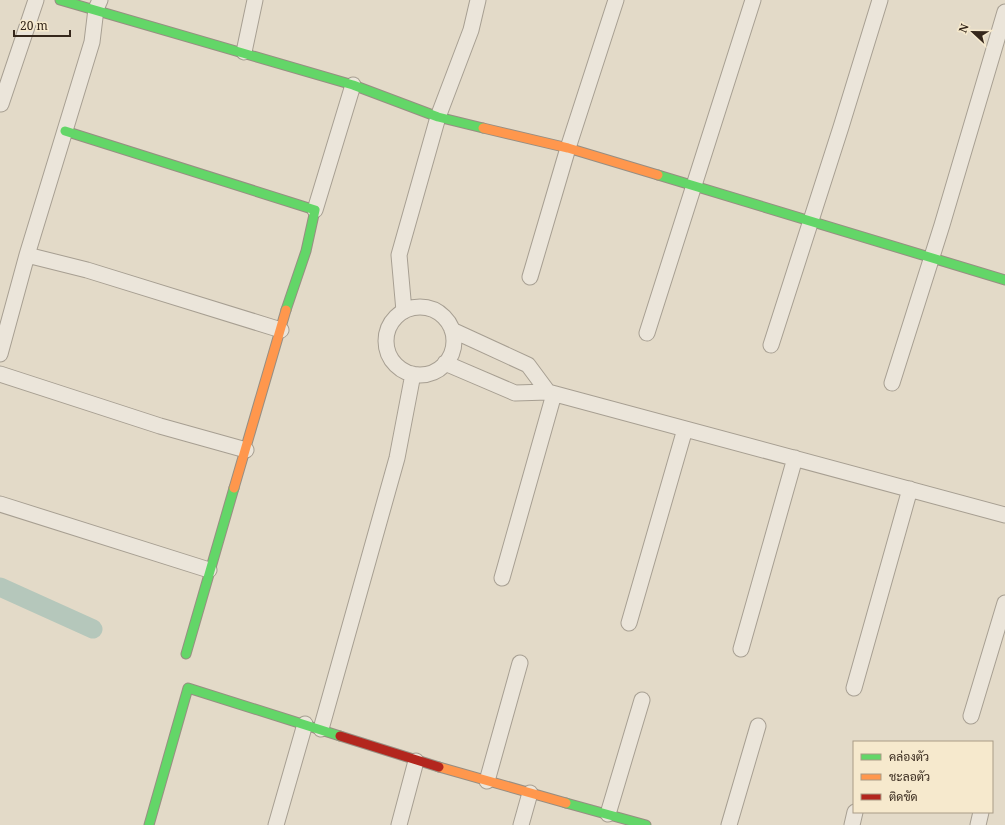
<svg xmlns="http://www.w3.org/2000/svg" width="1005" height="825" font-family="'Noto Serif',Sarabun,serif">
  <style>
    .lines { fill: none; stroke-linecap: round; stroke-linejoin: round }
    .canal { stroke: #b5c7bb; stroke-width: 19 }
    .street-casing { stroke: #a79f92; stroke-width: 17 }
    .fast-casing { stroke: #978e82; stroke-width: 11 }
    .slow-casing { stroke: #978e82; stroke-width: 11 }
    .jam-casing { stroke: #978e82; stroke-width: 11 }
    .street { stroke: #ebe5da; stroke-width: 15 }
    .fast { stroke: #63d668; stroke-width: 9 }
    .slow { stroke: #ff974d; stroke-width: 9 }
    .jam { stroke: #b3261e; stroke-width: 9 }
  </style>
  <rect width="100%" height="100%" fill="#e3dac8"/>
  <g class="lines">
    <!-- canal -->
    <path class="canal" d="M0,587L93,629"/>
    <defs>
      <path id="street" d="M244,52L255,0
        M1,104L36,0
        M315,210L353,85
        M27,255L87,270L281,330
        M530,277L568,148L616,0
        M386 341a34 34 0 1 1 68 0a34 34 0 1 1-68 0Z
        M404,311L399,255L438,117L471,30L478,0
        M647,333L753,0
        M771,345L841,127L880,0
        M0,354L27,255L92,42L96,9L100,0
        M445,363L515,393L548,392L528,365L452,330
        M0,374L160,426L246,450
        M892,383L942,225L1005,12
        M548,392L1005,515
        M0,504L209,570
        M502,578L554,394
        M629,623L685,429
        M741,649L795,458
        M854,688L910,489
        M971,716L1005,603
        M321,729L397,458L413,374
        M487,781L520,663
        M608,814L642,700
        M276,825L305,724
        M399,825L416,761
        M521,825L530,793
        M729,825L758,726
        M852,825L855,812
        M978,825L981,812"/>
      <path id="fast" d="M60,0L353,85L438,117L483,128
        M65,131L315,210L306,251L286,310
        M658,175L1005,280
        M186,654L234,488
        M566,803L646,825
        M149,825L188,688L340,736"/>
      <path id="slow" d="M483,128L568,148L658,175
        M234,488L286,310
        M439,767L566,803"/>
      <path id="jam" d="M340,736L439,767"/>
    </defs>
    <!-- street casing -->
    <use href="#street" class="street-casing"/>
    <!-- fast casing -->
    <use href="#fast" class="fast-casing"/>
    <!-- slow casing -->
    <use href="#slow" class="slow-casing"/>
    <!-- jam casing -->
    <use href="#jam" class="jam-casing"/>
    <!-- street -->
    <use href="#street" class="street"/>
    <!-- fast -->
    <use href="#fast" class="fast"/>
    <!-- slow -->
    <use href="#slow" class="slow"/>
    <!-- jam -->
    <use href="#jam" class="jam"/>
  </g>
  <!-- legend -->
  <rect x="853" y="741" width="140" height="72" fill="#f6e9cd" stroke="#a99b86"/>
  <rect x="861" y="754" width="20" height="6" fill="#63d668" stroke="#a99b86"/>
  <text x="889" y="761" font-size="12" fill="#35271b">คล่องตัว</text>
  <rect x="861" y="774" width="20" height="6" fill="#ff974d" stroke="#a99b86"/>
  <text x="889" y="781" font-size="12" fill="#35271b">ชะลอตัว</text>
  <rect x="861" y="794" width="20" height="6" fill="#b3261e" stroke="#a99b86"/>
  <text x="889" y="801" font-size="12" fill="#35271b">ติดขัด</text>
  <!-- north arrow -->
  <g transform="translate(973 32) rotate(292)" stroke="#f6e9cd" stroke-width="3" paint-order="stroke">
  <path d="M0-3L7 15L0 10L-7 15Z" fill="#35271b"/>
  <text y="-6" font-size="11" font-weight="bold" text-anchor="middle" fill="#35271b">N</text>
  </g>
  <!-- scale -->
  <path d="M14 30v6h56v-6" fill="none" stroke="#35271b" stroke-width="2"/>
  <text x="20" y="30" font-size="12" fill="#35271b" stroke="#f6e9cd" stroke-width="3" paint-order="stroke">20 m</text>
</svg>
